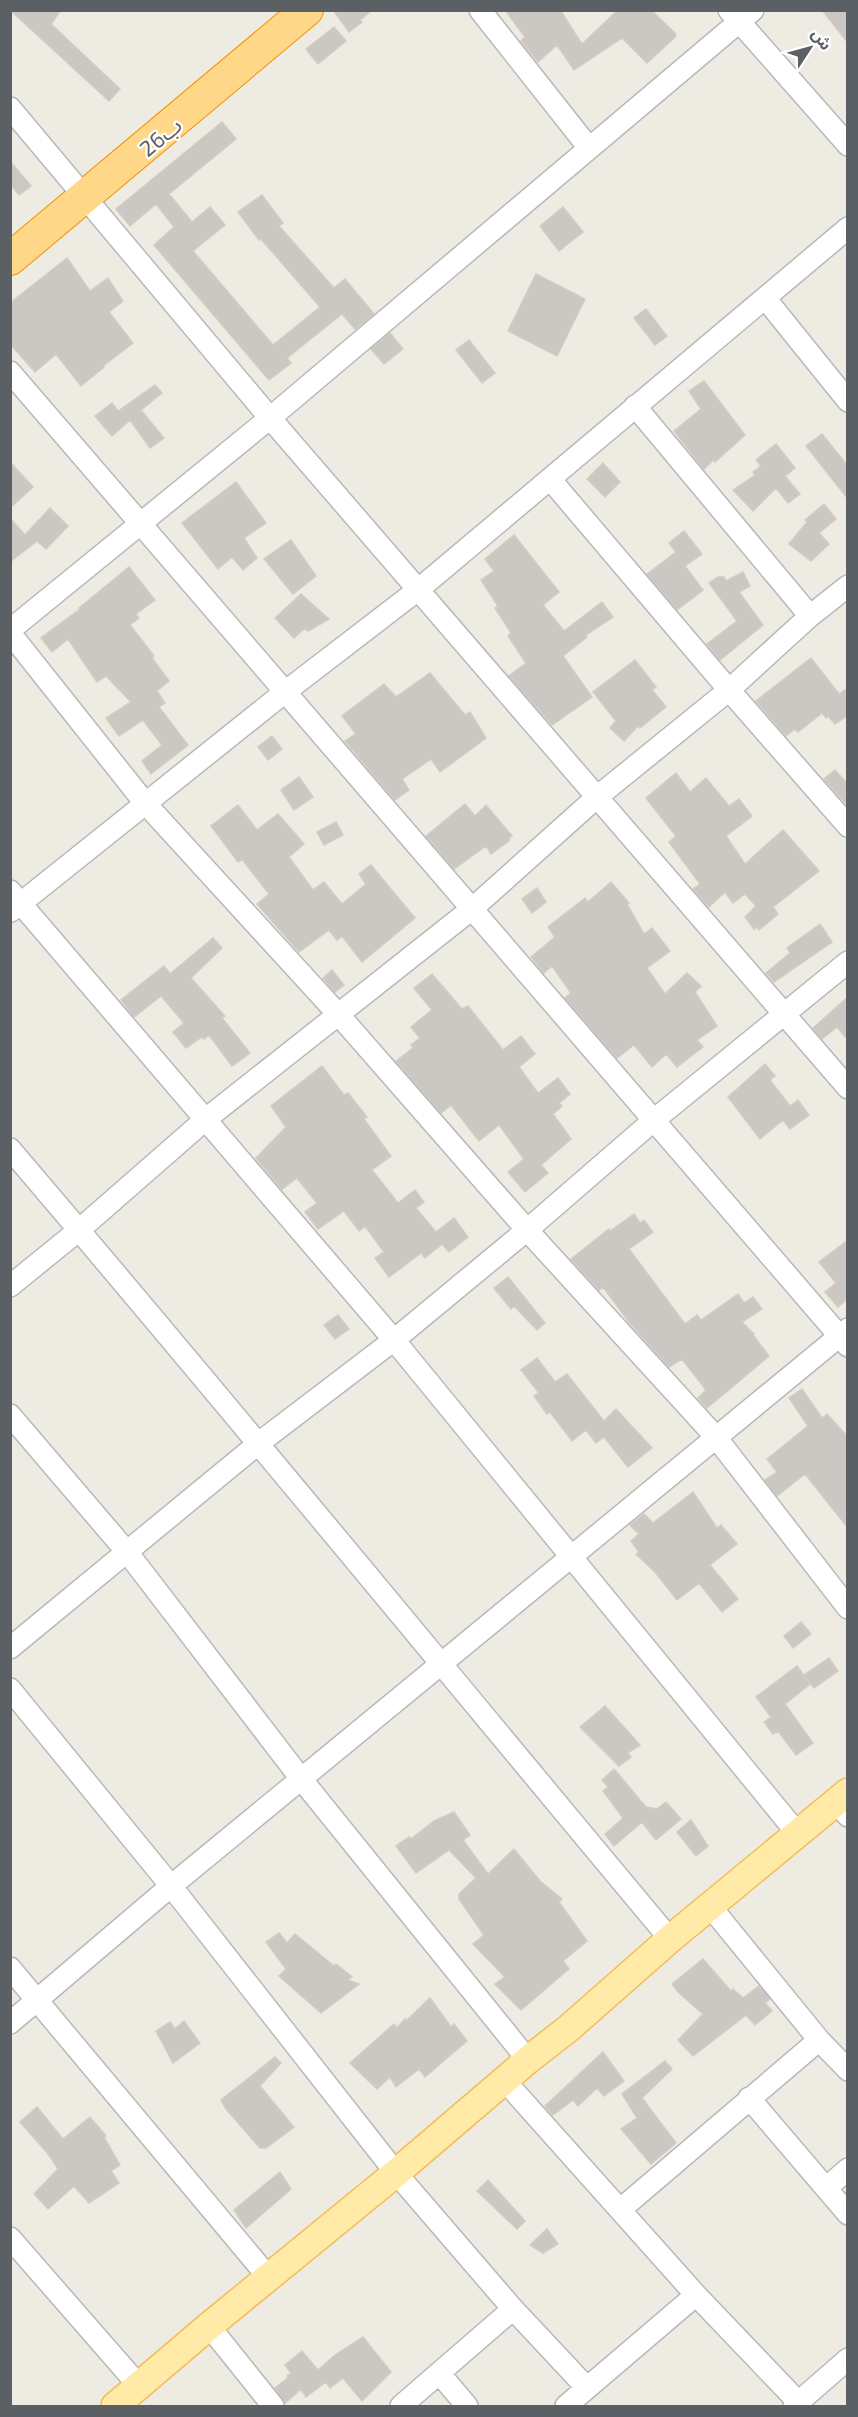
<svg xmlns="http://www.w3.org/2000/svg" width="858" height="2417" font-family="'Exo 2','Noto Sans Arabic',sans-serif">
  <style>
    .building { fill: #cbc7c2; stroke: #d3ccc1; stroke-width: 1.5 }
    .lines { fill: none; stroke-linecap: round; stroke-linejoin: round }
    .minor-casing { stroke: #b5b9bd; stroke-width: 24 }
    .major-casing { stroke: #f4bb56; stroke-width: 30 }
    .highway-casing { stroke: #f19200; stroke-width: 34 }
    .minor { stroke: #fff; stroke-width: 21 }
    .major { stroke: #ffeaa7; stroke-width: 27 }
    .highway { stroke: #ffd789; stroke-width: 32 }
    .labels { text-anchor: middle; dominant-baseline: central; stroke-width: 4.5; stroke-linejoin: round; paint-order: stroke }
    .street-label { font-size: 22px; fill: #5b6064; stroke: #fff }
  </style>
  <rect width="100%" height="100%" fill="#eeebe3"/>
  <!-- building -->
  <path class="building" d="M10,10H61L51,24L120,89L109,101Z
    M333,10H372L360,20L362,22L349,32Z
    M505,10H560L582,44L618,10H651L676,34L675,37L647,63L622,38L574,70L557,45L538,62L521,41L525,37Z
    M822,10H848V43Z
    M334,27L346,41L318,64L306,49Z
    M222,122L236,139L169,194L192,222L210,207L225,225L193,251L273,345L320,307L261,239L259,240L238,212L262,195L283,223L279,226L334,288L345,279L374,314L355,329L342,314L287,358L291,363L269,380L154,245L174,227L156,204L130,226L116,209Z
    M10,161L31,186L19,195L10,184Z
    M563,207L583,232L559,251L540,226Z
    M67,258L90,291L108,278L123,301L109,312L133,343L103,366L104,367L81,386L56,354L35,372L10,344V303Z
    M536,274L585,299L557,356L508,331Z
    M646,309L667,336L655,345L634,318Z
    M390,333L403,349L384,364L371,349Z
    M469,340L495,373L482,383L456,350Z
    M704,381L745,435L715,462L713,460L704,469L674,431L701,409L689,391Z
    M155,385L162,393L141,410L164,438L150,448L130,420L112,436L95,416L112,403L118,411Z
    M822,434L848,466V499L806,446Z
    M776,444L795,468L785,476L800,494L788,503L776,488L753,511L733,490L755,475L753,472L761,466L756,460Z
    M10,462L33,487L10,508Z
    M603,463L620,482L605,497L587,479Z
    M236,482L266,523L244,538L257,558L243,570L232,557L218,569L182,523Z
    M824,504L836,519L819,533L829,544L811,561L789,544L807,522L805,520Z
    M50,508L68,526L46,549L37,541L10,562V518L25,535Z
    M684,531L702,554L685,566L703,590L677,610L647,574L676,552L669,543Z
    M514,535L559,592L543,605L564,631L602,602L613,617L586,635L587,637L563,656L592,697L552,725L509,676L526,663L508,636L511,633L495,608L498,606L481,580L494,571L485,559Z
    M291,540L316,576L293,594L264,559Z
    M129,567L155,600L136,614L139,618L130,625L154,656L152,658L169,681L157,691L165,703L159,707L188,745L151,774L142,761L162,745L143,720L119,736L106,718L131,702L106,676L97,682L68,639L52,652L41,638L80,609L79,608Z
    M743,572L750,586L739,592L763,625L720,660L707,644L737,621L709,583L718,577H724L726,581Z
    M301,594L329,619L308,631L305,628L294,638L275,618Z
    M811,658L839,694L848,688V715L835,724L828,716L826,718L822,713L798,732L795,729L786,736L756,701Z
    M635,660L656,687L652,690L666,707L640,728L638,726L624,741L610,728L616,721L593,692Z
    M430,673L465,715L470,712L486,738L440,772L431,759L402,779L409,790L395,800L345,741L356,734L342,716L384,684L396,697Z
    M272,736L282,749L268,760L258,747Z
    M835,770L848,784V806L824,779Z
    M676,773L690,792L706,778L729,806L739,799L752,816L726,836L745,864L783,830L819,871L773,907L778,914L759,930L757,927L754,929L745,917L756,906L745,894L733,903L725,892L709,907L693,889L700,884L669,842L676,836L646,798Z
    M299,777L313,797L294,810L281,790Z
    M465,804L475,816L486,805L512,836L508,838L510,840L491,854L486,846L454,869L426,836Z
    M238,805L257,830L278,814L304,844L289,857L313,890L324,882L342,904L366,884L359,874L371,865L415,918L362,962L342,936L337,940L329,930L299,952L257,904L269,894L242,859L238,862L211,826Z
    M336,822L343,835L324,845L317,832Z
    M611,882L629,903L627,904L644,934L652,928L670,951L647,968L665,994L687,973L701,986L695,992L717,1026L697,1040L703,1047L677,1067L666,1054L652,1067L634,1045L617,1058L565,998L571,993L552,966L544,973L531,957L555,937L548,927L585,898L588,902Z
    M537,888L546,902L532,913L522,899Z
    M820,924L832,942L774,982L766,973L790,953L787,948Z
    M213,938L222,948L191,978L225,1016L222,1018L250,1053L232,1066L209,1035L204,1039L202,1037L186,1048L173,1032L184,1023L161,996L134,1017L121,1000L164,966L170,974Z
    M332,970L344,985L335,992L323,978Z
    M432,974L462,1009L468,1006L503,1050L521,1036L535,1054L519,1067L538,1093L558,1078L570,1094L559,1103L562,1106L553,1114L571,1139L541,1165L548,1173L525,1192L508,1172L524,1159L499,1125L479,1141L451,1105L441,1113L396,1061L413,1048L411,1045L420,1038L411,1027L432,1010L414,988Z
    M848,997V1040L837,1027L822,1039L813,1028Z
    M765,1064L775,1076L770,1080L790,1106L798,1100L809,1115L790,1129L783,1120L760,1139L728,1097Z
    M322,1066L344,1095L348,1093L367,1117L364,1119L391,1156L372,1170L398,1203L415,1190L424,1202L416,1208L436,1232L454,1218L468,1237L449,1252L442,1244L425,1258L421,1253L389,1277L375,1258L384,1252L365,1226L359,1231L344,1211L318,1229L305,1212L317,1203L297,1178L282,1189L256,1158L286,1127L271,1106Z
    M634,1214L640,1223L644,1220L653,1232L629,1249L685,1324L697,1315L701,1320L738,1294L744,1303L753,1297L762,1309L742,1322L754,1334L753,1335L769,1356L707,1408L698,1398L706,1390L682,1359L669,1367L629,1322L603,1287L599,1290L571,1259L609,1229L610,1231Z
    M848,1240V1298L838,1307L825,1292L836,1283L819,1262Z
    M508,1277L545,1323L537,1330L514,1306L511,1309L494,1288Z
    M338,1315L349,1329L335,1339L324,1325Z
    M537,1358L555,1382L567,1374L604,1421L616,1409L652,1448L628,1467L604,1437L596,1443L586,1430L572,1441L550,1412L547,1414L534,1396L539,1393L521,1370Z
    M802,1389L822,1418L827,1414L848,1437V1528L805,1474L777,1496L765,1480L777,1472L767,1459L808,1426L789,1398Z
    M693,1492L717,1528L721,1525L737,1544L710,1565L738,1599L722,1612L699,1583L677,1600L655,1572L636,1554L639,1552L631,1541L639,1534L630,1525L644,1514L653,1523Z
    M801,1622L811,1634L793,1648L784,1636Z
    M829,1658L838,1671L814,1688L804,1675Z
    M797,1666L810,1684L785,1704L813,1743L796,1755L778,1731L773,1734L764,1722L771,1717L756,1697Z
    M605,1706L640,1745L628,1753L631,1757L619,1766L580,1727Z
    M614,1769L646,1807L657,1809L666,1802L681,1819L656,1840L642,1822L614,1846L605,1834L623,1818L603,1791L608,1787L602,1780Z
    M454,1812L470,1835L463,1840L488,1874L514,1849L540,1881L562,1899L559,1902L587,1941L563,1961L569,1969L521,2010L495,1984L505,1977L473,1944L484,1935L459,1899V1894L476,1878L449,1850L416,1873L396,1846L409,1837L411,1839L434,1821Z
    M691,1820L708,1846L696,1856L677,1832Z
    M279,1933L287,1943L295,1934L334,1966L336,1964L352,1977L348,1980L359,1984L321,2013L279,1976L286,1969L266,1942Z
    M703,1959L731,1991L733,1989L743,1998L759,1986L770,1999L765,2003L772,2011L755,2025L746,2015L693,2056L678,2040L703,2014L679,1993L672,1984Z
    M430,1998L451,2027L454,2024L467,2041L425,2077L419,2069L396,2087L390,2077L377,2089L350,2063L394,2024L397,2028L405,2019L406,2021Z
    M184,2021L200,2043L173,2063L156,2031L170,2022L175,2029Z
    M603,2052L624,2081L604,2096L597,2088L578,2106L573,2100L553,2115L545,2106Z
    M275,2057L281,2063L260,2086L294,2127L266,2148H260L226,2109L221,2100Z
    M665,2061L672,2069L642,2098L676,2143L651,2164L621,2129L637,2118L622,2094Z
    M37,2107L63,2139L90,2117L106,2136L104,2137L120,2165L111,2171L119,2183L89,2203L74,2186L48,2209L34,2194L58,2169L49,2155L20,2122Z
    M280,2172L291,2189L246,2228L234,2210Z
    M488,2180L525,2221L517,2229L477,2191Z
    M547,2229L558,2244L543,2253L530,2245Z
    M363,2337L391,2372L362,2401L343,2378L330,2388L326,2382L306,2397L301,2389L285,2403L275,2388L289,2377L287,2376L291,2373L285,2365L302,2351L318,2370L335,2355Z"/>
  <g class="lines">
    <defs>
      <path id="minor" d="M480,10L589,148
        M729,10L848,145
        M10,108L270,418L848,1088
        M765,298L848,401
        M10,372L848,1346
        M635,406L810,616
        M550,479L729,690L848,826
        M10,630L270,418L753,10
        M10,633L145,803L338,1014L527,1230L715,1436L848,1608
        M10,891L394,1340L797,1833
        M11,911L285,692L419,589L848,228
        M10,1149C233,1410 450,1676 670,1939
        M10,1286L79,1230L206,1119L473,908L597,797L729,690L810,616L848,586
        M10,1415L127,1552L302,1780L528,2060
        M10,1648L259,1443L394,1340L527,1230L654,1120L848,962
        M10,1689L171,1886L396,2173L513,2309L587,2388
        M836,1802L848,1816
        M710,1906L819,2040L848,2070
        M10,1968L269,2278
        M10,2023L171,1886L848,1329
        M505,2081L696,2295L802,2406
        M749,2098L848,2214
        M826,2188L848,2169
        M621,2209L819,2040
        M10,2238L140,2387
        M209,2326L273,2406
        M439,2373L467,2406
        M401,2406L513,2309
        M566,2406L696,2295
        M794,2406L848,2359"/>
      <path id="major" d="M115,2406L209,2326L396,2173L528,2060L569,2028L670,1939L848,1792"/>
      <path id="highway" d="M10,259L307,10"/>
    </defs>
    <!-- minor casing -->
    <use href="#minor" class="minor-casing"/>
    <!-- major casing -->
    <use href="#major" class="major-casing"/>
    <!-- highway casing -->
    <use href="#highway" class="highway-casing"/>
    <!-- minor -->
    <use href="#minor" class="minor"/>
    <!-- major -->
    <use href="#major" class="major"/>
    <!-- highway -->
    <use href="#highway" class="highway"/>
  </g>
  <g class="labels">
    <!-- street labels -->
    <g class="street-label">
      <text transform="translate(160 136) rotate(-40)">26ب</text>
    </g>
  </g>
  <!-- border -->
  <rect width="858" height="2417" fill="none" stroke="#5b6064" stroke-width="24"/>
  <!-- north arrow -->
  <g transform="translate(810 48) rotate(54)" stroke="#ffffff" stroke-width="4.5" paint-order="stroke">
  <path d="M0-4.5L10 22L0 15L-10 22Z" fill="#5b6064"/>
  <text y="-9" font-size="16" font-weight="bold" text-anchor="middle" fill="#5b6064">ش</text>
  </g>
</svg>
